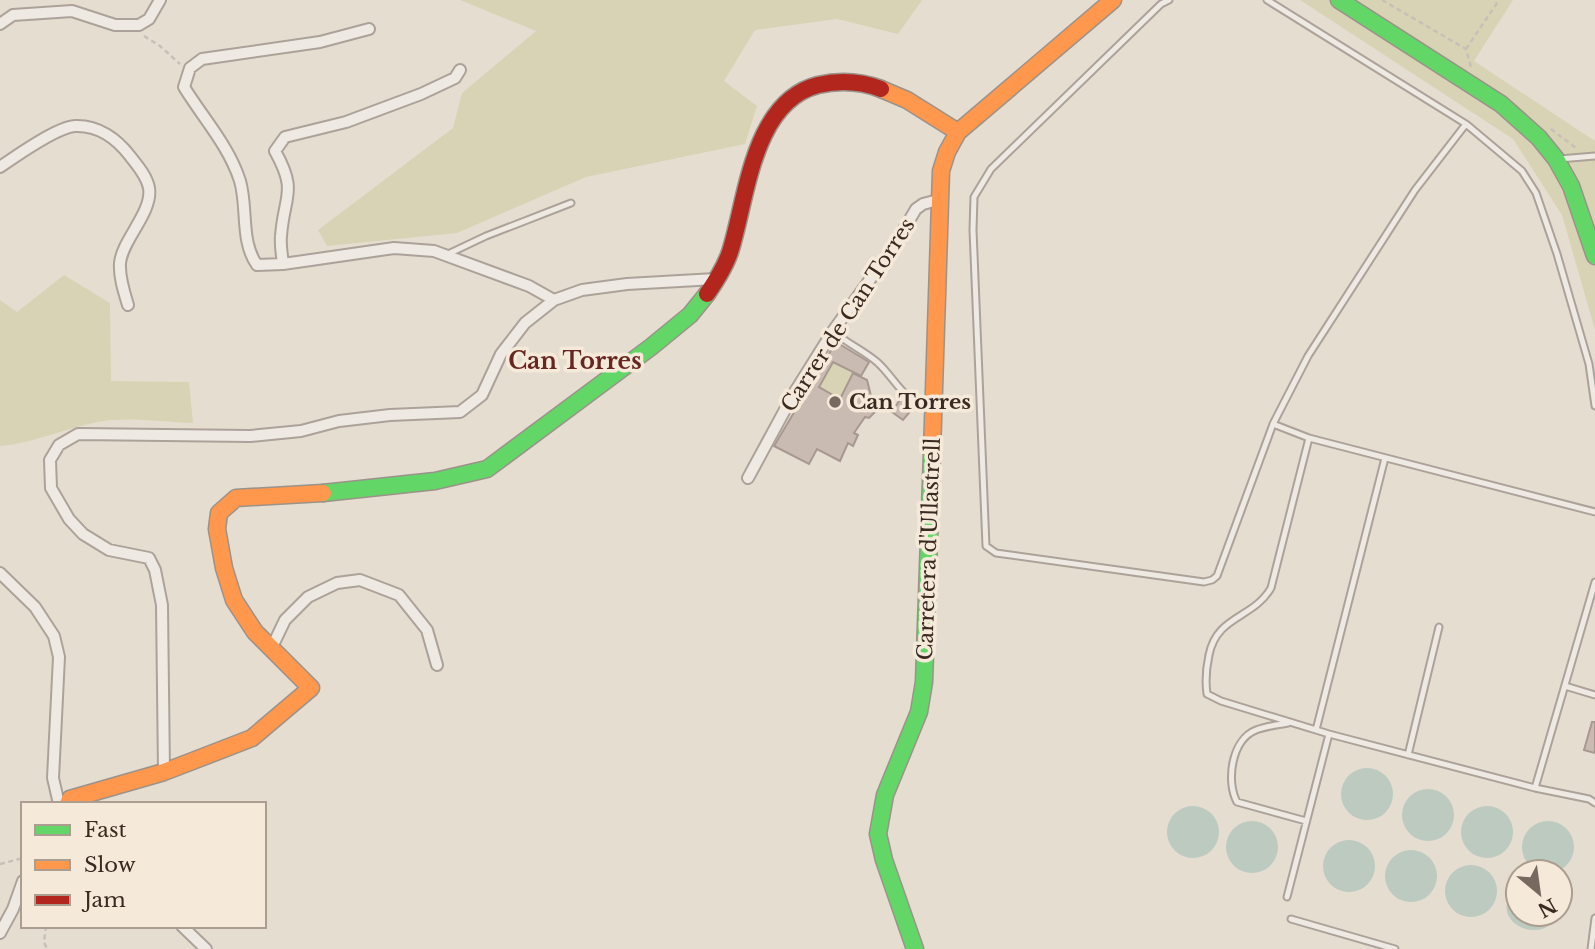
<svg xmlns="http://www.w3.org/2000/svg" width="1595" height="949" font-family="'Libre Baskerville',serif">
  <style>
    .green { fill: #d8d3b4 }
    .water { fill: #bccac0 }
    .building { fill: #cabbb2; stroke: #a79890; stroke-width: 2 }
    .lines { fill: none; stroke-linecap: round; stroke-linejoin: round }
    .lane-casing { stroke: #aca299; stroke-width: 9 }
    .street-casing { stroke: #aca299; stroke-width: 14 }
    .fast-casing { stroke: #9b928a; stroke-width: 19 }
    .slow-casing { stroke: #9b928a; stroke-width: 19 }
    .jam-casing { stroke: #9b928a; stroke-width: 19 }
    .path { stroke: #c7c0b9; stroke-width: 2.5; stroke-dasharray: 5 3.5; stroke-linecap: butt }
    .lane { stroke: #eee9e3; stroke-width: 5 }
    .street { stroke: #eee9e3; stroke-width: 10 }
    .fast { stroke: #63d668; stroke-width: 16 }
    .slow { stroke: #ff974d; stroke-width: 16 }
    .jam { stroke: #b3261e; stroke-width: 16 }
    .poi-dot { fill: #77695f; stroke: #f5e9d9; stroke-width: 2.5 }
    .labels { text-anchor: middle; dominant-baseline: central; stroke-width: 7; stroke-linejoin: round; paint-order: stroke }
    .street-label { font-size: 21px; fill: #3b2a21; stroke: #f5e9d9 }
    .poi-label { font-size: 21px; font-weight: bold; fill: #3b2a21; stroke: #f5e9d9; text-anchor: start }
    .neighbourhood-label { font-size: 23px; font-weight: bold; fill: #672621; stroke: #f5e9d9 }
  </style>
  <rect width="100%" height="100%" fill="#e6ddd1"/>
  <!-- green -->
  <path class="green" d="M460,0H922L898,34L837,19L755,30L724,81L757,106L745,144L586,177L457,233L327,246L318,230L453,128L462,93L536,31Z
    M1300,0H1513L1474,61L1595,141V330L1562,215L1513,139Z
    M64,275L110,303L111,381L189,382L193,423C167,422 138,418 111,420C73,424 38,443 0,446V300L17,312Z
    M833,362L854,372L840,399L819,387Z"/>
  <!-- water -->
  <path class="water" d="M1341 794a26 26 0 1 1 52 0a26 26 0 1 1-52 0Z
    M1402 815a26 26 0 1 1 52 0a26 26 0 1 1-52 0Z
    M1167 832a26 26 0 1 1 52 0a26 26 0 1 1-52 0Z
    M1461 832a26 26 0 1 1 52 0a26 26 0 1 1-52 0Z
    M1226 847a26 26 0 1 1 52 0a26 26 0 1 1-52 0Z
    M1522 847a26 26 0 1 1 52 0a26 26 0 1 1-52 0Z
    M1323 866a26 26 0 1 1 52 0a26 26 0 1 1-52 0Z
    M1385 876a26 26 0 1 1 52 0a26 26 0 1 1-52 0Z
    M1445 891a26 26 0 1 1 52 0a26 26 0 1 1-52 0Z
    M1518,886V914H1557C1545,949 1481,921 1518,886Z"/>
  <!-- building -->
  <path class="building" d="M836,342L869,362L861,376L833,362L819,387L840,399L853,373L867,380L875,412L869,418L865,417L854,433L858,435L853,446L848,443L840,461L817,449L809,464L774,446Z
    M901,398L914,407L903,420L892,412Z
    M1592,722H1595V753L1584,750Z"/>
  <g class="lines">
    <defs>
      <path id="lane" d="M1169,0L1161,4L991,169L974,197L973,230L986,546L996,553L1204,582L1212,580L1217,576L1273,424
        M1267,0L1466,124L1522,171L1536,193L1557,254L1589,364L1595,406
        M1466,124L1415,190L1308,356L1273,424L1309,438L1595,512
        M1559,159L1595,156
        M448,254L486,236L571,203
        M833,331C846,343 863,350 877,362C895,378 904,403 930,407
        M1309,438L1271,588C1253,619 1217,615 1209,655C1206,669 1205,680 1207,694L1221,701L1329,734L1535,788
        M1595,582L1535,788L1589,799L1595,803
        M1565,686L1595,695
        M1288,723C1278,725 1266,726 1256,730C1231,740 1226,782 1237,802L1306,821
        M1316,730L1385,458
        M1408,755L1439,627
        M1287,897L1329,734
        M1291,919L1395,949
        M1591,949L1595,918"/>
      <path id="street" d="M0,24L13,15L72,11L115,25H139L149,19L160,0
        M369,29L320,42L202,59L190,68L184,87C203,118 229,146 240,181C248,208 240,241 257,265L283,264L394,248L434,251L529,286L554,300
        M0,167C16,156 57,127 75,126C98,125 117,139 130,156C137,165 147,176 149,188C153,212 122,240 120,263C119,277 124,292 128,305
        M283,264C282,255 280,245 281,236C284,195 298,192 275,151L285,137L346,122L421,94L455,78L460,70
        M748,478L793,395L833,331L894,246L916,209L923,204L938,200
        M0,573L35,607L54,636L59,657L53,778L59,804
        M272,647L285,620L308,597L337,583L360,580L399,595L427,630L437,665
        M164,772L162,605L155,570L149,558L109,550L83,534L69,519L51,488L50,460L59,445L78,434L250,436L301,431L339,421L390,415L460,412L482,395L501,354L525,323L554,300L582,290L627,284L715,279
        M182,926L206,949
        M0,933L13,909L23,881"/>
      <path id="fast" d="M1339,0L1501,104L1539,138L1556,159L1571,186L1595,256
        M323,493L435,481L487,469L651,347L690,315L707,294
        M915,949L884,860L878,834L885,795L919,712L924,682L932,452"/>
      <path id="slow" d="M881,89L907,100L958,132
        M932,452L941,171L947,152L958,132L1113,0
        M68,804L70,799L164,772L252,738L311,688L255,632L234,600L224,568L217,529L219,513L236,498L323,493"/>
      <path id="jam" d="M707,294C716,281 725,267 730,252C747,199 752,102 818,85C840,80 860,81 881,89"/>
    </defs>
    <!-- lane casing -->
    <use href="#lane" class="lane-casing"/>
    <!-- street casing -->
    <use href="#street" class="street-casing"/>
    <!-- fast casing -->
    <use href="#fast" class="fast-casing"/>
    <!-- slow casing -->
    <use href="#slow" class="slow-casing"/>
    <!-- jam casing -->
    <use href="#jam" class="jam-casing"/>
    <!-- path -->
    <path class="path" d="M1382,0L1466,49L1471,67
      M144,36L160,46L180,64
      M1466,49L1499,0
      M1551,129L1576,148
      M0,864L23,858
      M46,926L44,942L47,949"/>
    <!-- lane -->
    <use href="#lane" class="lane"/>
    <!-- street -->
    <use href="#street" class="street"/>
    <!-- fast -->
    <use href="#fast" class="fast"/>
    <!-- slow -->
    <use href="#slow" class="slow"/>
    <!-- jam -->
    <use href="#jam" class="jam"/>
  </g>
  <!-- markers -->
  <circle class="poi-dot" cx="835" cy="402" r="7"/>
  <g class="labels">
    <!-- street labels -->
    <g class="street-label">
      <text transform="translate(848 315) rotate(-57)">Carrer de Can Torres</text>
      <text transform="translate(929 549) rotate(-88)">Carretera d'Ullastrell</text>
    </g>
    <!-- poi labels -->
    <g class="poi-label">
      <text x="849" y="402">Can Torres</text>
    </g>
    <!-- neighbourhood labels -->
    <g class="neighbourhood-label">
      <text x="575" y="361">Can Torres</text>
    </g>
  </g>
  <!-- legend -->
  <rect x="21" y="802" width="245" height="126" fill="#f5e9d9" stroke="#ab9d8f" stroke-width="2"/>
  <rect x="35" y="825" width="35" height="10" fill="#63d668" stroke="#ab9d8f" stroke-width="2"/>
  <text x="84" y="837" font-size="21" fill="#3b2a21">Fast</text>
  <rect x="35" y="860" width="35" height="10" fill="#ff974d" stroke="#ab9d8f" stroke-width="2"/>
  <text x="84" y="872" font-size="21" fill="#3b2a21">Slow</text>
  <rect x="35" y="895" width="35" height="10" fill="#b3261e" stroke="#ab9d8f" stroke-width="2"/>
  <text x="84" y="907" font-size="21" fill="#3b2a21">Jam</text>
  <!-- north arrow -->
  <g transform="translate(1539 893) rotate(151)"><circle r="33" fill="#f5e9d9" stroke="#ab9d8f" stroke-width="2"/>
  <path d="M0-5L12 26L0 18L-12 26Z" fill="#77695f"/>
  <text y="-10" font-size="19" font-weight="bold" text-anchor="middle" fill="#3b2a21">N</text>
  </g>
</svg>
